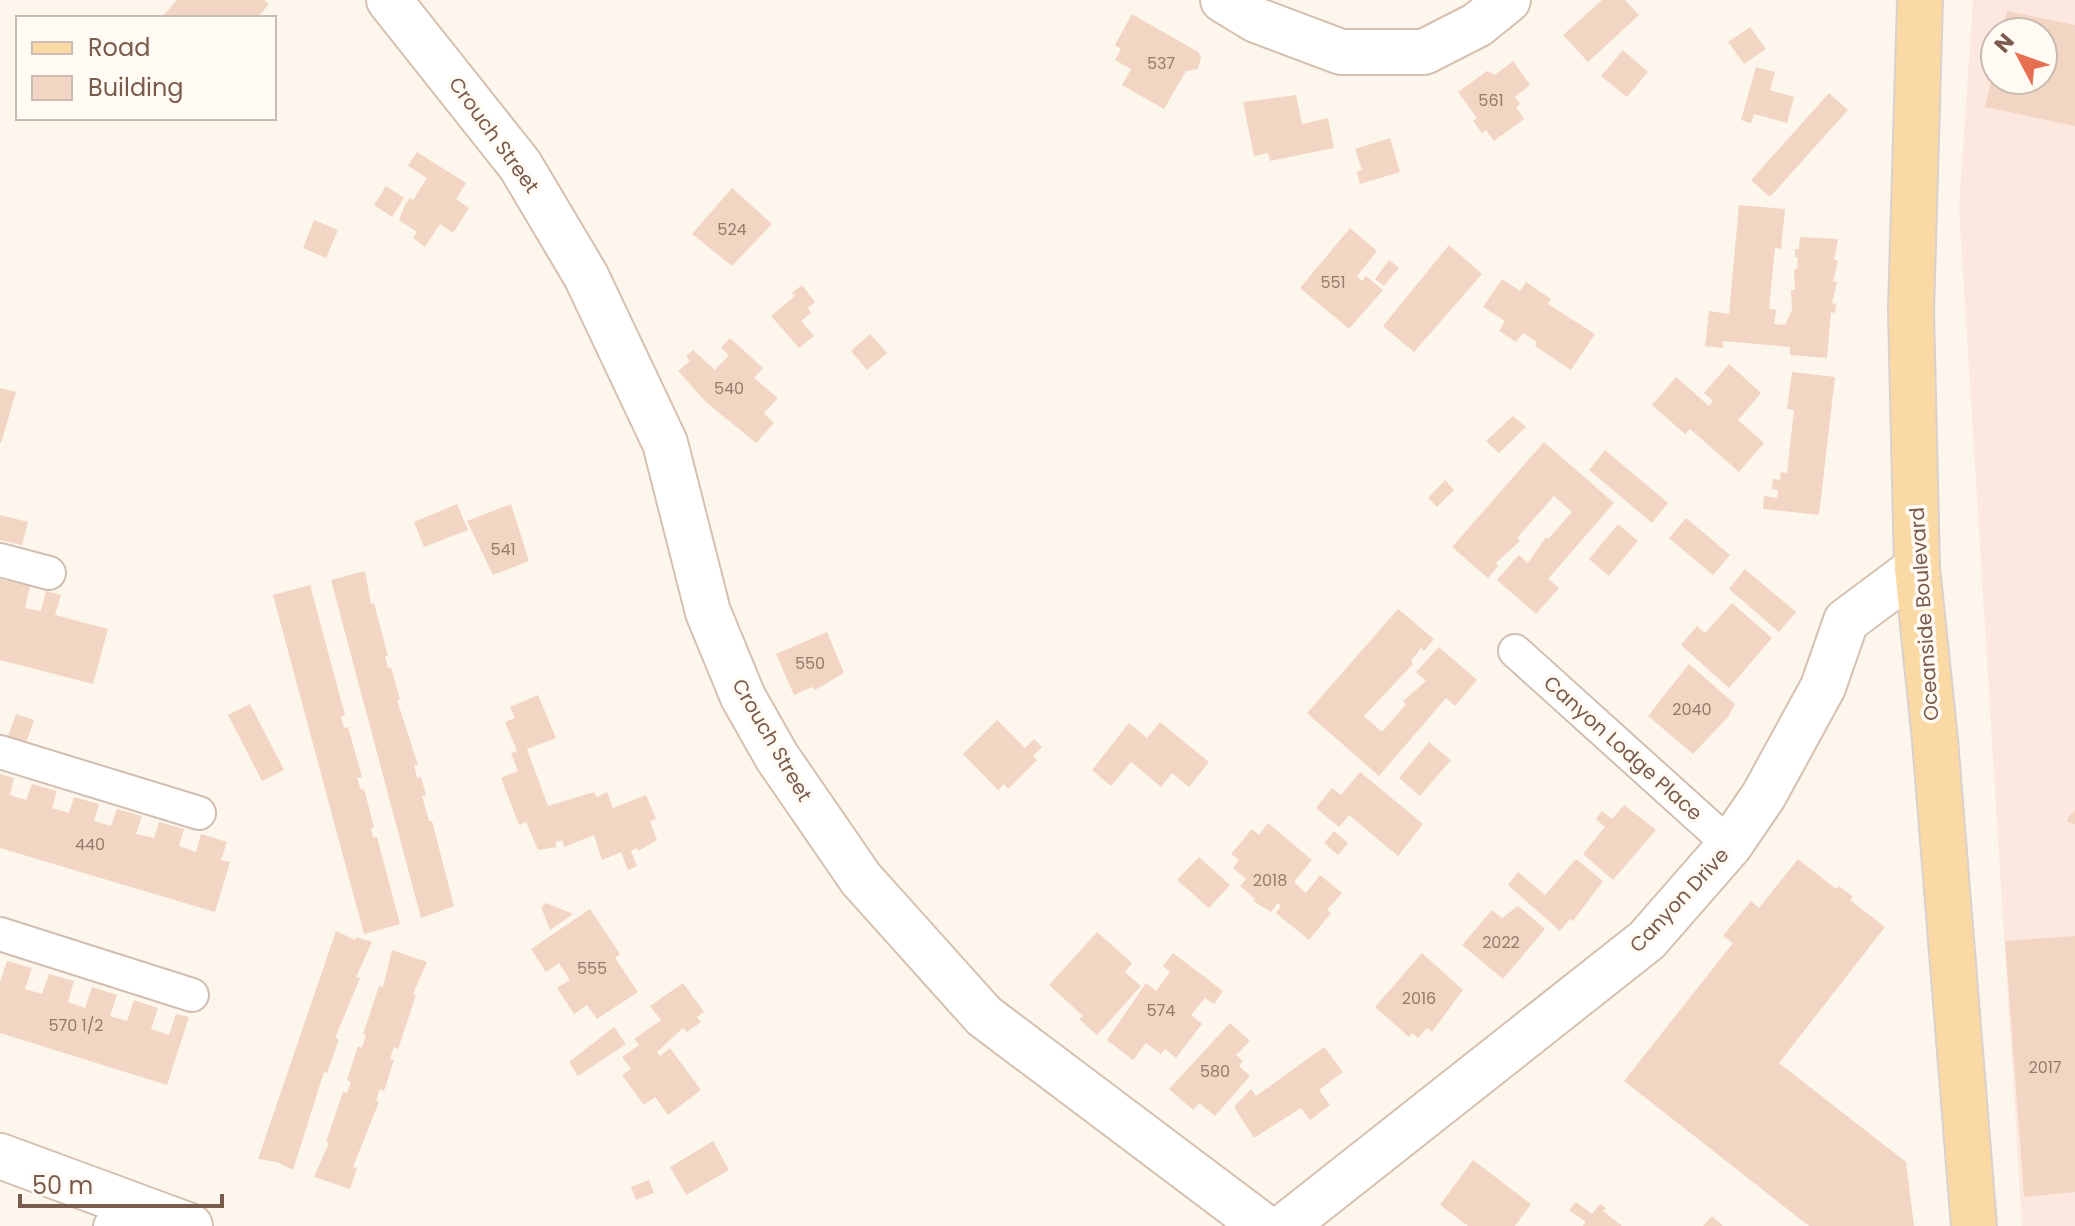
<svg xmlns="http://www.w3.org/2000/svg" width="2075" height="1226" font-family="Poppins,sans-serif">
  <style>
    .commercial { fill: #fde8e0; fill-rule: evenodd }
    .building { fill: #f3d5c3 }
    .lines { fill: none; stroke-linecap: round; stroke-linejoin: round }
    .street-casing { stroke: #d1beb0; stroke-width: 36 }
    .secondary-casing { stroke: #d6c0b0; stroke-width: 48 }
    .primary-casing { stroke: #dad1cd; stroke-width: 48 }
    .street { stroke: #fff; stroke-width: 32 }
    .secondary { stroke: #fff; stroke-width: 44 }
    .primary { stroke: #fbd9a5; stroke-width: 44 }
    .labels { text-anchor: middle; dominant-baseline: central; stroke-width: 7; stroke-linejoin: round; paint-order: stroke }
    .number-label { font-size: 16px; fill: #987a6a }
    .street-label { font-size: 20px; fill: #7a5c4d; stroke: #fffaf3 }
  </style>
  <rect width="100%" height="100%" fill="#fdf6ec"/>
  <!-- commercial -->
  <path class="commercial" d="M1973,0H2075V1226H2022L1959,208ZM1995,32H2043V80H1995Z"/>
  <!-- building -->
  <path class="building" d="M177,0H264L269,4L257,18H161Z
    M1602,0H1625L1639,15L1588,62L1563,35Z
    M2007,11L2075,25V126L1985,107L1994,69L1995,80H2043V32H2002Z
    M1132,14L1198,52L1201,57L1198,69L1186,71L1164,109L1122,85L1131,69L1115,60L1121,49L1115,45Z
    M1750,27L1766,49L1744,64L1728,42Z
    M1623,50L1648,72L1627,97L1601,76Z
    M1513,61L1530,85L1515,97L1520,104L1516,107L1524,119L1494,141L1486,130L1482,133L1473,121L1477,118L1458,92L1487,71L1495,75Z
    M1756,67L1775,72L1770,90L1794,97L1787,123L1754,114L1751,123L1741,120Z
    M1829,93L1848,110L1770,197L1751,180Z
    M1296,95L1302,124L1328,118L1334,148L1270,161L1268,153L1254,156L1243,102Z
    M1390,138L1400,172L1360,184L1357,172L1362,170L1355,149Z
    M417,152L466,183L456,199L469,208L453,233L440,224L425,247L413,238L417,232L399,220L405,205L410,198L413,200L427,178L408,166Z
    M386,186L404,198L392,217L374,205Z
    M732,188L772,224L732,266L692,234Z
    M1739,205L1785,209L1781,249L1775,248L1769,309L1776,310L1774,324L1785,325L1792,310L1791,290H1795L1794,269H1797L1798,258L1795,257V249H1799L1800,237L1838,239L1834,260H1838L1833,282H1837L1832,303L1836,304L1835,313L1831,312L1827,358L1790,355V347L1723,341V348L1705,346L1709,311L1729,314Z
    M314,220L338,230L326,258L303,248Z
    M1350,228L1377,251L1357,276L1362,281L1366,276L1383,290L1349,329L1300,288Z
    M1449,245L1482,274L1414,352L1383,326Z
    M1389,260L1399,268L1384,286L1375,279Z
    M1502,279L1520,291L1526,282L1551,299L1548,304L1595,334L1571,370L1535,346L1537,342L1523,333L1516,342L1499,331L1505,321L1483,307Z
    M802,285L815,302L808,308L811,313L801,321L814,336L799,348L771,316L795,296L792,293Z
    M870,334L887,353L867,370L851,351Z
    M730,338L763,368L754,378L778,398L764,413L774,423L756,443L706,402L678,371L690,361L686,356L693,350L715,370L729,355L721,348Z
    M1729,364L1761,393L1738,420L1764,443L1739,472L1690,429L1685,434L1652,405L1676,377L1709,406L1713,401L1704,393Z
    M1792,372L1835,377L1819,515L1763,509L1764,496L1777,498L1778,490L1772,489L1773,479L1780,480L1781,472L1787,473L1794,410L1787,409Z
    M0,388L16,392L1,443H0Z
    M1513,416L1526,427L1499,453L1486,441Z
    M1544,442L1614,503L1548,579L1559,588L1536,614L1497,580L1519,555L1528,563L1546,537L1548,539L1572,512L1554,496L1517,538L1520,541L1496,563L1498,566L1488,578L1452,547Z
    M1605,450L1668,503L1652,523L1589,470Z
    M1445,480L1454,490L1437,507L1428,498Z
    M457,504L468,530L424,547L414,522Z
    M511,504L529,561L493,575L467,521Z
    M0,515L28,522L22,545L0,540Z
    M1686,518L1730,555L1713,575L1669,538Z
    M1618,524L1638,541L1609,576L1589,559Z
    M1745,569L1796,612L1779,632L1729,589Z
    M365,571L371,604L374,603L388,656H385L388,668L391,667L400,700H397L418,765H414L417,778L421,777L426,795L422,796L429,821H432L454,906L421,918L331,580Z
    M0,579L30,586L25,608L41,611L46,591L61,595L55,615L108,629L93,684L0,660Z
    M310,585L345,715L341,717L344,728L348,727L362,777L357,778L361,790L364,789L374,827L371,828L373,838L377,837L400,924L364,934L273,595Z
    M1732,603L1772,638L1729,688L1681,645L1697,626L1705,633Z
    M1398,609L1434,639L1424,651L1421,648L1411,661L1413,664L1364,716L1382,732L1406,704L1403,701L1426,681L1416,672L1439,647L1477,680L1455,706L1446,698L1379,776L1307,713Z
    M827,632L844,673L815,690L812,687L794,695L776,654Z
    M1689,664L1735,704L1728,717L1693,754L1648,716Z
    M538,695L556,738L527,749L548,806L594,792L597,797L607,792L613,808L646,795L656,819L650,821L657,840L638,851L637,848L631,851L637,866L628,870L621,852L602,860L594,835L564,847L562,840L555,843L557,847L538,850L526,822L519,825L501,778L518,771L511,753L517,751L505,722L515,718L510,707Z
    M250,704L284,770L262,781L228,715Z
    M16,714L34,720L26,743L8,737Z
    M997,720L1025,748L1034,739L1042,747L1033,756L1037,760L1008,789L1004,784L998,790L963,754Z
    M1160,722L1209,762L1189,787L1172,773L1161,787L1131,762L1111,786L1092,770L1129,723L1147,738Z
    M1429,742L1451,760L1420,796L1399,778Z
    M1360,772L1423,824L1398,856L1349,815L1339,827L1316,808L1332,788L1341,795Z
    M0,774L14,778L10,795L26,800L32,784L57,791L52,808L69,813L74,797L99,804L94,821L111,826L117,809L142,816L136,834L154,838L159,822L184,829L179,846L196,852L201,834L227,842L221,860L230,862L215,912L0,848Z
    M1624,805L1656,830L1613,880L1583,854L1605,827L1596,819L1602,811L1612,819Z
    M2075,810V824L2067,822L2068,818Z
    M1268,823L1312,860L1294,882L1306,893L1320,875L1342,893L1327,910L1331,913L1309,940L1276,913L1281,906L1278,903L1271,912L1253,901L1255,899L1240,886L1246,879L1233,868L1239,860L1231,854L1252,829L1259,835Z
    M1334,831L1348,843L1338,855L1324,843Z
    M1199,857L1230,885L1209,908L1177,880Z
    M1576,859L1603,881L1573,921L1570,919L1560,931L1508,885L1518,872L1545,895Z
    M1798,859L1836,889L1839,886L1853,897L1850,900L1885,927L1779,1063L1906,1162L1914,1226H1809L1624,1081L1733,943L1723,936L1751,901L1759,908Z
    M546,903L573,914L550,930L541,907Z
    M1518,906L1545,929L1503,979L1462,945L1492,910L1502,918Z
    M590,909L620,954L615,958L638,992L597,1019L587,1005L574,1014L557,988L570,980L559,963L546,972L531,949Z
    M336,931L355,940L356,937L372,942L356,977L360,978L335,1038L339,1039L327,1073L324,1072L293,1170L277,1162L258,1159Z
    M1097,932L1132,963L1125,972L1141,986L1097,1035L1079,1019L1083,1016L1049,985Z
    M2075,936V1192L2024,1197L2005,941Z
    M392,950L427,962L413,994L416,995L398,1049L394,1047L390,1059L394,1060L384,1091L380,1089L376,1101L379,1102L353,1167L357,1168L350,1189L314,1177L329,1143L326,1142L343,1092L347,1093L351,1082L347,1080L358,1046L362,1048L366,1035L363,1034L379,986L383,987Z
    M1173,953L1223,991L1214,1004L1205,998L1191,1015L1202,1024L1176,1058L1165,1049L1161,1054L1146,1043L1133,1060L1107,1040L1146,983L1156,991L1170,972L1163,966Z
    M1422,953L1463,990L1432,1032L1427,1028L1418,1038L1412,1033L1409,1037L1375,1007Z
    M7,961L32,968L25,989L42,994L49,974L74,981L68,1002L85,1008L92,987L117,995L110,1016L127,1021L134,1000L158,1008L151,1029L169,1035L176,1014L189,1017L167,1085L0,1033V982Z
    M683,983L704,1012L697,1017L701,1022L687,1032L683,1028L657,1052L660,1056L670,1048L701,1090L668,1115L655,1097L644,1105L622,1075L631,1069L622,1057L639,1045L634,1039L661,1020L650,1006Z
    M1230,1023L1250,1041L1236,1055L1243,1061L1239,1066L1250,1076L1215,1116L1199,1103L1193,1110L1169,1089Z
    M614,1027L626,1044L578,1076L569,1062Z
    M1324,1047L1343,1072L1319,1090L1330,1105L1310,1120L1301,1108L1254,1138L1234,1107L1251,1089L1256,1096Z
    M713,1141L729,1170L686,1195L670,1167Z
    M1473,1160L1531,1204L1515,1226H1468L1440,1205Z
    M649,1180L654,1193L636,1200L631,1187Z
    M1576,1202L1592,1214L1600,1204L1606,1208L1603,1211L1622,1226H1583L1586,1222L1569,1210Z
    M1712,1216L1723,1226H1703Z"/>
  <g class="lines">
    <defs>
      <path id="street" d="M0,560L49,573
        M1515,651L1730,845
        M0,752L199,813
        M0,934L192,995
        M110,1226L128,1203"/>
      <path id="secondary" d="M389,0L520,165L586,276L665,443L708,612L743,697L777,757L861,879L984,1016L1263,1226
        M1223,0L1256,20L1341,52H1424L1477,25L1508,0
        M0,1156L190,1226
        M1285,1226L1647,940L1730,845L1764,795L1823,687L1846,621L1917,568"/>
      <path id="primary" d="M1920,0L1911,311L1917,568L1935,740L1974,1226"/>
    </defs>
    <!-- street casing -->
    <use href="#street" class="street-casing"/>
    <!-- secondary casing -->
    <use href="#secondary" class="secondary-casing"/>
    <!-- primary casing -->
    <use href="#primary" class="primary-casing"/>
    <!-- street -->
    <use href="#street" class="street"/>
    <!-- secondary -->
    <use href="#secondary" class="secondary"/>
    <!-- primary -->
    <use href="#primary" class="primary"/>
  </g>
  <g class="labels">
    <!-- number labels -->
    <g class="number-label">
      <text x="1161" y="63">537</text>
      <text x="1491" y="100">561</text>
      <text x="732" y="229">524</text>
      <text x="1333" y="282">551</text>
      <text x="729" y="388">540</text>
      <text x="503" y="549">541</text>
      <text x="810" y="663">550</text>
      <text x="1692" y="709">2040</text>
      <text x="90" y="844">440</text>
      <text x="1270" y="880">2018</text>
      <text x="1501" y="942">2022</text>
      <text x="592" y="968">555</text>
      <text x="1419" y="998">2016</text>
      <text x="1161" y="1010">574</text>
      <text x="76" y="1025">570 1/2</text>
      <text x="2045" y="1067">2017</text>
      <text x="1215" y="1071">580</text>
    </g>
    <!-- street labels -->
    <g class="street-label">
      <text transform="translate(494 135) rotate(54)">Crouch Street</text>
      <text transform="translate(1924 614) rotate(-94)">Oceanside Boulevard</text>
      <text transform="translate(772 740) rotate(60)">Crouch Street</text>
      <text transform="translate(1623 748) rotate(42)">Canyon Lodge Place</text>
      <text transform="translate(1679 900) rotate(-47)">Canyon Drive</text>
    </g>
  </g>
  <!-- legend -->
  <rect x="16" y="16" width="260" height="104" fill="#fffaf3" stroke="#cabbb1" stroke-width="2"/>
  <rect x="32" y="42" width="40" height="12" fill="#fbd9a5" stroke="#cabbb1" stroke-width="2"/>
  <text x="88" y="56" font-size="24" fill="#7a5c4d">Road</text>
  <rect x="32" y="76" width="40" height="24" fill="#f3d5c3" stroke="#cabbb1" stroke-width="2"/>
  <text x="88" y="96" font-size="24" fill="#7a5c4d">Building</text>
  <!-- north arrow -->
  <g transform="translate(2019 56) rotate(311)"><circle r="38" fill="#fffaf3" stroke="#cabbb1" stroke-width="2"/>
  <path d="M0-6L14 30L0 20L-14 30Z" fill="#e76f51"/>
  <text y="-12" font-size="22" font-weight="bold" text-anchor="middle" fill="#7a5c4d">N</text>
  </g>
  <!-- scale -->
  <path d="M20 1194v12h202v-12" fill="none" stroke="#7a5c4d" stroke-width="4"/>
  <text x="32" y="1194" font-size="24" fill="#7a5c4d" stroke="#fffaf3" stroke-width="6" paint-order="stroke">50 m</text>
</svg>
